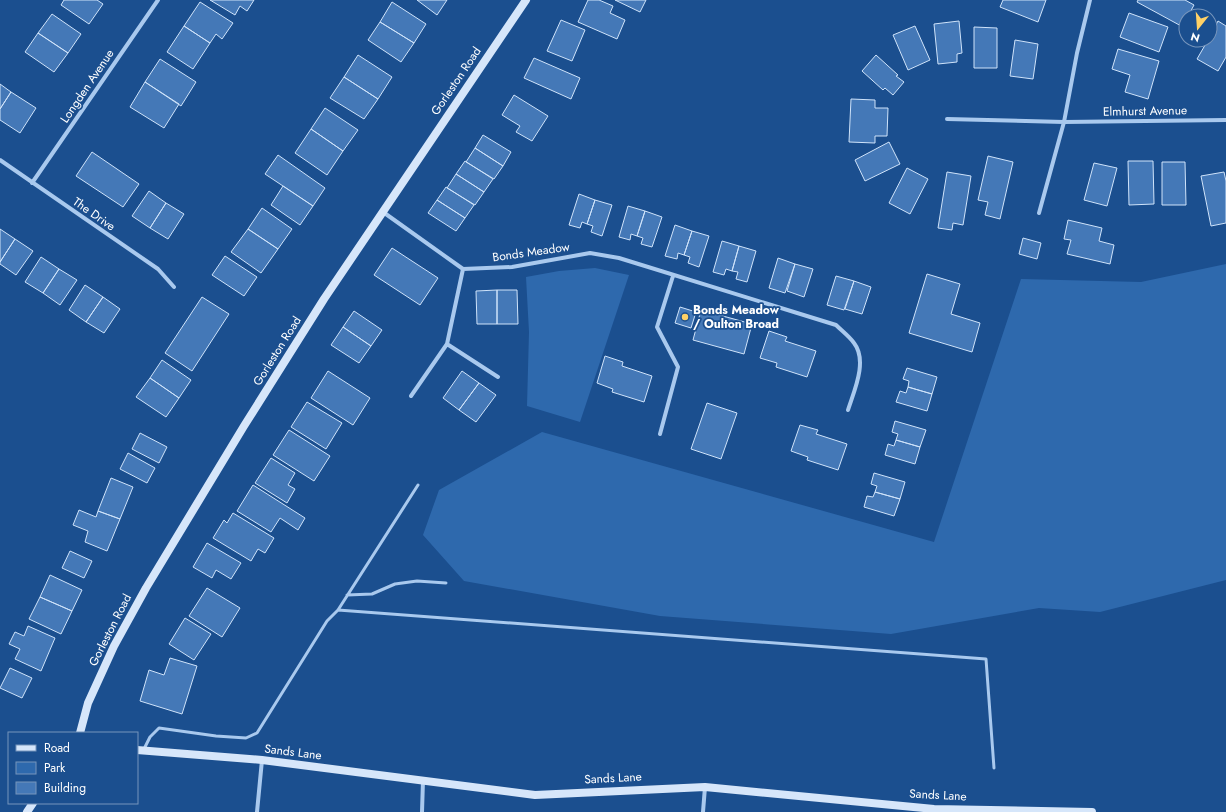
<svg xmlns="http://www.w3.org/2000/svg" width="1226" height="812" font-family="Jost,sans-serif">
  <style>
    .green { fill: #2e69ad }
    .building { fill: #4478b7; stroke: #cfe3fa }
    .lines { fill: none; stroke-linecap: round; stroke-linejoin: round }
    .lane { stroke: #a9c9ee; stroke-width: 3 }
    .street { stroke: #a9c9ee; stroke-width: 4 }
    .secondary { stroke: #d6e6fa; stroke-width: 8 }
    .poi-dot { fill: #ffd166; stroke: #1b4f8f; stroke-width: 1.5 }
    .labels { text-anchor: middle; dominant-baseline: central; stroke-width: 3.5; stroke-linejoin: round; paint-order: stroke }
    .street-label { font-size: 12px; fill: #fff; stroke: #1b4f8f }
    .poi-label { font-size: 12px; font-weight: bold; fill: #fff; stroke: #1b4f8f; text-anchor: start }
  </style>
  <rect width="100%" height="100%" fill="#1b4f8f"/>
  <!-- green -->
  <path class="green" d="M1226,264V580L1100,612L1039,608L891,634L660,616L464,581L423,535L439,490L542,432L934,542L1021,279L1141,282Z
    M595,268L629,275L580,422L527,406L529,332L526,277L559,271Z"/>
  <!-- building -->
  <path class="building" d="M64,0H97L103,4L89,24L61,5Z
    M210,0H254L247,11L240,6L235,15Z
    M417,0H447L437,15Z
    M588,0H599L613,6L610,13L625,20L617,39L578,22Z
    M615,0H646L640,12Z
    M1003,0H1046L1038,22L1000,7Z
    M1138,0H1185L1194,5L1188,16H1186L1183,27L1137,2Z
    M200,2L233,23L222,39L216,34L210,43L184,26Z
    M392,2L426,24L414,43L380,22Z
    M1129,13L1168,27L1159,52L1120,37Z
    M52,14L81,34L68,53L38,33Z
    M561,20L585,30L572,61L547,51Z
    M959,21L962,53L957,54V62L938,64L934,24Z
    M1218,21L1226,26V57L1218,71L1197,59L1208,40H1210V36Z
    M380,22L414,43L401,62L368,40Z
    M184,26L210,43L193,69L167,52Z
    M915,26L930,60L908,70L893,35Z
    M974,27L997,28V68H974Z
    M38,33L68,53L54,72L25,52Z
    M1015,40L1038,44L1033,79L1010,76Z
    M1118,49L1159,61L1148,99L1125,92L1130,75L1112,69Z
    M358,55L392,77L378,99L344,77Z
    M876,55L898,75L896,76L904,82L893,95L885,88L883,90L862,71Z
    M534,58L580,78L571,99L524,78Z
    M160,59L196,82L181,106L145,82Z
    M344,77L378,99L364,119L330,98Z
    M145,82L179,104L164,128L130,107Z
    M0,84L11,92L0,109Z
    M11,92L36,108L20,133L0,120V109Z
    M514,95L548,116L532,141L516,132L520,126L502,115Z
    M851,99L875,100V108H888L887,136H875V143L849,142Z
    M325,108L358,130L343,151L311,129Z
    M311,129L343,151L327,175L295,153Z
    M483,135L511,152L503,166L475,148Z
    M889,142L900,164L865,181L855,160Z
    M475,148L503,166L494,179L466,162Z
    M92,152L139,184L123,207L76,176Z
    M278,155L325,188L313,206L265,174Z
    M988,156L1013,162L1000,219L985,215L988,202L978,200Z
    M465,161L493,179L484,192L456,174Z
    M1128,161H1153L1154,204L1129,205Z
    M1162,162H1185L1186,205H1162Z
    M1094,163L1117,168L1107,206L1084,200Z
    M907,168L928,179L910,214L889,203Z
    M947,172L971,176L963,225L953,223L952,230L938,228Z
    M1224,172L1226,181V223L1211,226L1201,176Z
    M456,174L484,192L475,205L447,188Z
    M283,186L313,206L300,225L271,205Z
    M446,187L474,205L465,218L437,200Z
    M149,191L166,203L150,228L132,216Z
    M579,194L595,200L587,224L582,222L580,228L569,225Z
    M437,200L465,218L456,231L428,213Z
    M595,200L612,205L602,236L591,232L593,226L587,224Z
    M166,203L184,214L168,239L150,228Z
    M628,206L645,211L637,236L631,234L630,240L619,237Z
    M262,208L292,229L278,249L248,229Z
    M645,211L662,217L652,247L641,244L643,238L637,236Z
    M1068,220L1102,228L1099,241L1114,245L1110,264L1067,254L1071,240L1064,239Z
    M675,225L692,231L684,255L678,253L677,259L665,256Z
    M0,229L15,239L0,262Z
    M248,229L278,249L261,273L231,252Z
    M692,231L709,236L699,267L688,263L690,257L684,255Z
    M1023,238L1041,243L1037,259L1019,254Z
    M15,239L33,251L16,275L0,264V262Z
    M722,241L739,246L732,271L726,269L724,275L713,272Z
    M739,246L756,251L747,282L736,279L738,272L732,271Z
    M392,248L438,278L420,305L374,275Z
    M225,256L257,277L244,296L212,275Z
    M41,257L59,269L43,293L25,282Z
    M778,258L795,264L785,293L769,288Z
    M795,264L813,269L804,297L787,291Z
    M59,269L77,280L60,305L43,293Z
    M927,274L960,284L951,314L980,323L972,352L909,333Z
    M836,276L854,281L844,310L827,305Z
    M854,281L871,287L862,314L845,309Z
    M85,285L103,297L86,322L69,310Z
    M497,290H517L518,324H497Z
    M497,290V324H477L476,291Z
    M103,297L120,309L104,333L86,322Z
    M202,297L229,314L192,371L165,353Z
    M680,307L696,312L691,328L675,323Z
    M701,310L752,324L744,354L693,340Z
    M354,311L382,330L371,346L343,327Z
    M343,327L371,346L359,363L331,345Z
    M769,331L787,337L785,341L816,351L807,377L776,367L777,363L760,358Z
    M605,356L623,362L622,366L652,376L644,402L612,392L613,389L597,383Z
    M162,360L191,380L179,398L150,378Z
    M907,368L937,377L932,394L908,387L909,381L903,379Z
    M328,371L370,398L353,425L311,398Z
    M462,371L479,383L459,410L443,398Z
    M150,378L179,398L166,417L136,397Z
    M479,383L496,395L476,422L459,410Z
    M908,387L932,394L927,411L896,402L900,391L906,393Z
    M307,402L342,423L326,449L291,427Z
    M707,403L737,413L721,459L691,449Z
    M895,421L926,430L920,447L896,440L898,434L892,432Z
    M800,425L818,430L816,434L847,444L838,470L807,460L808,457L791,451Z
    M289,430L330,456L314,481L273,455Z
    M140,433L167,447L159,463L132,449Z
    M896,440L920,447L915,464L885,455L888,444L894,446Z
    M128,453L155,468L147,483L120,469Z
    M271,458L295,473L288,485L295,489L287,503L255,483Z
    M874,473L905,482L900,499L875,492L877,486L871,484Z
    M111,478L133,487L120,519L98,511Z
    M253,485L305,518L298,530L280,518L271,532L237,511Z
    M875,492L900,499L894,516L864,507L867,496L873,497Z
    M79,510L96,517L98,511L120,519L107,551L85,542L88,531L73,525Z
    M233,513L274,538L265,553L258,549L251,561L213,538L224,520L227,523Z
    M207,543L241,563L231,579L216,570L212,578L193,567Z
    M70,551L92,561L84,578L62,568Z
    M50,575L82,590L72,611L40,597Z
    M207,588L240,608L222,637L189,616Z
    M40,597L72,611L61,634L29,619Z
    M185,618L211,634L194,660L169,644Z
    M28,626L55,638L41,671L15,659L20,649L9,644L15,632L24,636Z
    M170,658L197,666L182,714L140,701L149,670L164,675Z
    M10,668L32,678L22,698L0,688Z"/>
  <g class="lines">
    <!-- lane -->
    <path class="lane" d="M347,595L372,594L395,584L417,581L446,583
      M338,610L986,659L994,768
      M144,749L150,737L159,728L216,736L246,738L257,733L327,621L338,610L418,485"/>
    <!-- street -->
    <path class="street" d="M947,119L1064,122L1226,120
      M0,160L158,269L174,287
      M32,183L158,0
      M383,212L463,269L512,267L590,253L619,258L836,325C842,331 849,336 854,343C868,361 854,391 848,410
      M1039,213L1064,122L1077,53L1090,0
      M447,344L498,377
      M411,396L447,344L463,269
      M660,434L678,367L657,327L673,276
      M257,812L262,760
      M422,812L423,780
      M703,812L705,787"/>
    <!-- secondary -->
    <path class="secondary" d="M80,733L88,703L114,646L146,588L244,426L324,299L526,0
      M137,750L262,760L535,795L705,787L934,809L1092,812
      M27,812L33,803"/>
  </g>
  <!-- markers -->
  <circle class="poi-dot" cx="685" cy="317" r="4"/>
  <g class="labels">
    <!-- street labels -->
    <g class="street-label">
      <text transform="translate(456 81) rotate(-56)">Gorleston Road</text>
      <text transform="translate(87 86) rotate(-56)">Longden Avenue</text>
      <text transform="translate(1145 111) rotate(-1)">Elmhurst Avenue</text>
      <text transform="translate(94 214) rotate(35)">The Drive</text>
      <text transform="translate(531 252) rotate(-8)">Bonds Meadow</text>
      <text transform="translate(277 351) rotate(-58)">Gorleston Road</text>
      <text transform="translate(110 630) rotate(-63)">Gorleston Road</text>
      <text transform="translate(293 752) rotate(7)">Sands Lane</text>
      <text transform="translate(613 778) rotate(-3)">Sands Lane</text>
      <text transform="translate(938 795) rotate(3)">Sands Lane</text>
    </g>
    <!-- poi labels -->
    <g class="poi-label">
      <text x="693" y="310">Bonds Meadow<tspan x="693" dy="14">/ Oulton Broad</tspan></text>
    </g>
  </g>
  <!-- legend -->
  <rect x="8" y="732" width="130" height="72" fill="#1b4f8f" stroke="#7695bc"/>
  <rect x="16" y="745" width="20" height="6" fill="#d6e6fa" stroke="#7695bc"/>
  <text x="44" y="752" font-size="12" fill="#ffffff">Road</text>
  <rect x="16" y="762" width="20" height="12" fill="#2e69ad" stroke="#7695bc"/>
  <text x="44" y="772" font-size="12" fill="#ffffff">Park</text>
  <rect x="16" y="782" width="20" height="12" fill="#4478b7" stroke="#7695bc"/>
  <text x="44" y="792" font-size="12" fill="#ffffff">Building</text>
  <!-- north arrow -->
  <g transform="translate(1198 28) rotate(197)"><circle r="19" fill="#1b4f8f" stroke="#7695bc"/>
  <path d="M0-3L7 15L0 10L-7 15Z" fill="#ffd166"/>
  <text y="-6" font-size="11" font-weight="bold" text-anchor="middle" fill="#ffffff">N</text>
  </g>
</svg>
